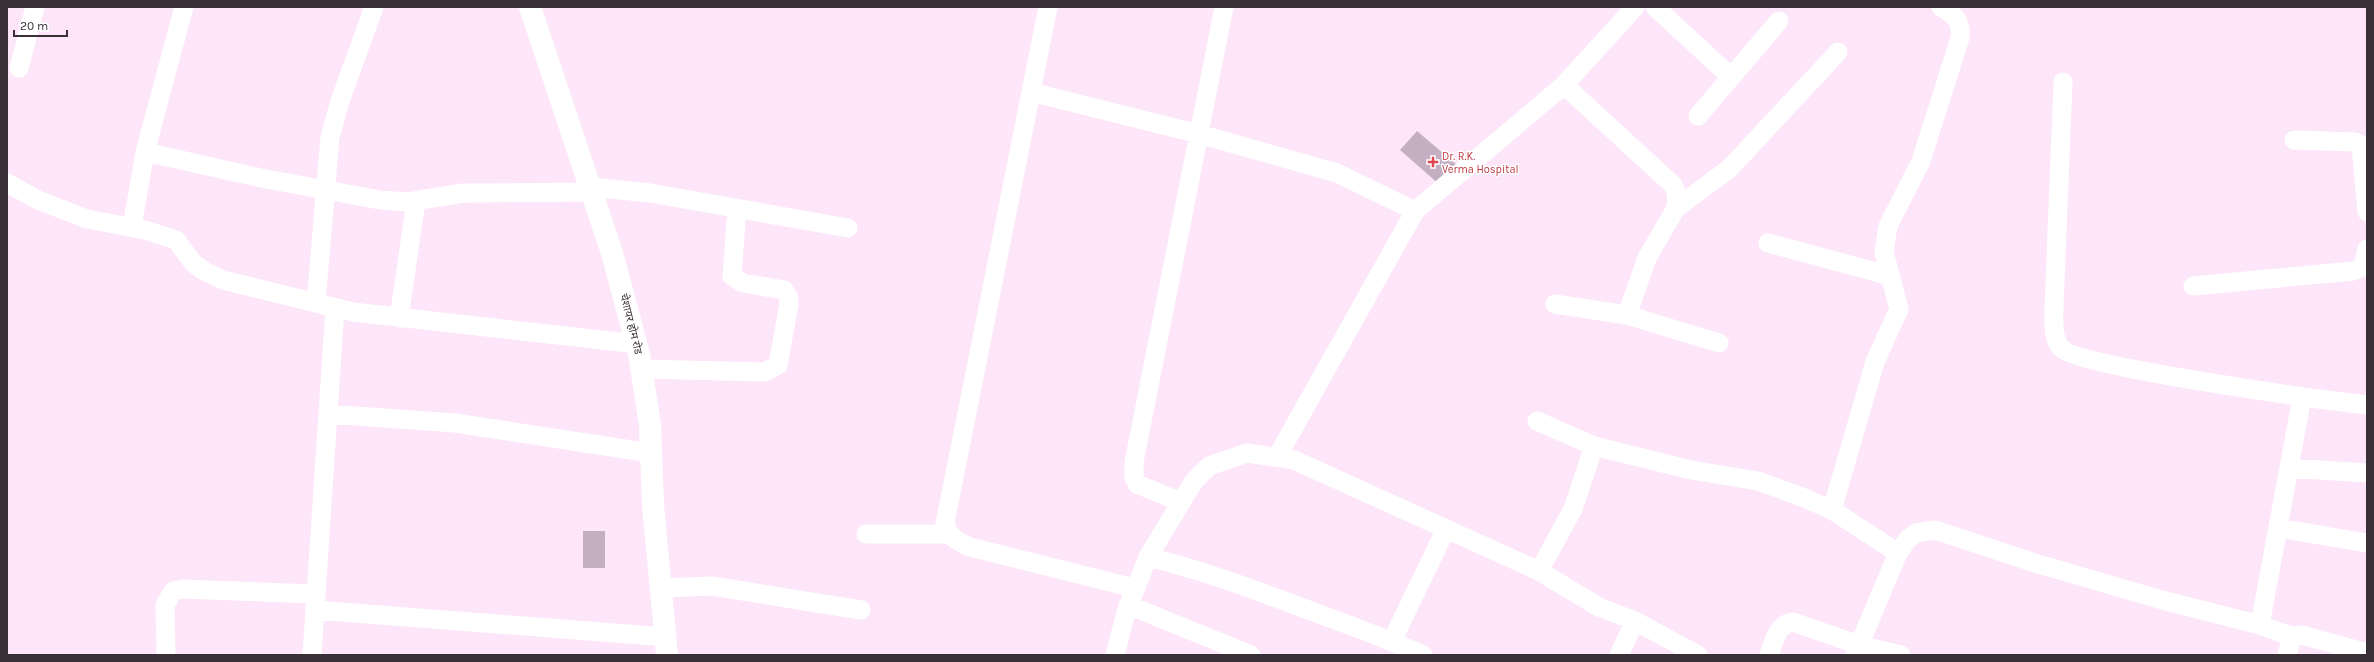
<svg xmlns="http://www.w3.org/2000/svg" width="2374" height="662" font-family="Karla,'Noto Sans Devanagari',sans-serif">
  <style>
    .building { fill: #c4aec2 }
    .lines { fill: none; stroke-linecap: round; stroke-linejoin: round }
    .minor { stroke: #fff; stroke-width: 19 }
    .tertiary { stroke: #fff; stroke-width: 22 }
    .health-dot { fill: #e0444e; stroke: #fff; stroke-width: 1.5 }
    .labels { text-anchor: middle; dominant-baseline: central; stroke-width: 3; stroke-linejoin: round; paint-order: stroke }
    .health-label { font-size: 11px; fill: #be3a42; stroke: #fff; text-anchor: start }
    .street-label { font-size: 11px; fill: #382f37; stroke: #fff }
  </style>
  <rect width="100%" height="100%" fill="#fde6fa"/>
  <!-- building -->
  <path class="building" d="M1417,131L1457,165L1440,185L1400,150Z
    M583,531H605V568H583Z"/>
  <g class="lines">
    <!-- minor -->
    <path class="minor" d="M1048,7L945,523C949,538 957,541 970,547L1134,588
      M1655,7L1731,77
      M19,68L35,7
      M2063,82L2054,307C2054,320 2052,337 2061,348C2076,365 2267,391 2302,397L2260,625
      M1564,85L1673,185L1677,194L1676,208L1647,258L1627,315L1719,343
      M1031,92L1199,134L1337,173L1415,211
      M1698,116L1779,21
      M2294,140L2355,142L2361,145L2367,212
      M145,152L261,178L380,200L408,202L463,193L592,192
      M7,183L38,200L87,219L145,230L176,240L194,264L206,272L223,280L353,312L637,344
      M590,187L650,193L848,228
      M1676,208L1729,169L1838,52
      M132,227L145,152L184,7
      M1768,243L1891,276
      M2193,286L2353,271L2363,267L2367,249
      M316,303L330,137L340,101L374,7
      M1555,304L1627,315
      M399,318L416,201
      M642,369L765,372L778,365L789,304L788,296L784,290L743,283L732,276L737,208
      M2302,397L2367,405
      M328,414L455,423L651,453
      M1537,421L1594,446L1573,509L1539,571
      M1594,446L1691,470L1758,481L1802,497L1832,510L1898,553
      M1277,457L1415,211L1564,85L1635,7
      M2289,468L2367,473
      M1181,502L1137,484L1134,478V462L1224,7
      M1832,510L1875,362L1899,309L1884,252L1888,226L1921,161L1960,38C1962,21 1955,15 1941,7
      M2278,528L2367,543
      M866,534H948
      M1148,557C1198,569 1247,587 1295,605C1338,621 1381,636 1423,655
      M661,588L712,586L861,610
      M1128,605L1251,655
      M315,610L666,637
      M1635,621L1698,655
      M2288,637L2302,635L2367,653
      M1392,641L1446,529
      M166,655L165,605L173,591L182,589L316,594
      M312,655L335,308
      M1115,655L1126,612L1148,557L1194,481L1209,466L1247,453L1294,460L1539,571L1599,607L1635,621L1619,655
      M1769,655C1774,642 1777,624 1793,622L1859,645L1901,655
      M1855,655L1898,553L1908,539L1916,533L1935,530L2035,563L2162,600L2260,625L2288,635L2290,645L2287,655"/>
    <!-- tertiary -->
    <path class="tertiary" d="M530,7L612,253L639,354L650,425L653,505L667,655"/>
  </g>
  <!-- markers -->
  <path class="health-dot" d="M1431 156h4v4h4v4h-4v4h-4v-4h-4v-4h4z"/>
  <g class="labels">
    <!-- health labels -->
    <g class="health-label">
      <text x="1442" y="156">Dr. R.K.<tspan x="1442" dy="13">Verma Hospital</tspan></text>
    </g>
    <!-- street labels -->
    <g class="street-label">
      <text transform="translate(631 324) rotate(76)">चेशायर होम रोड</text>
    </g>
  </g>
  <!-- border -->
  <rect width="2374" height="662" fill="none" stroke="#382f37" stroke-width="16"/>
  <!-- scale -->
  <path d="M14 30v6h53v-6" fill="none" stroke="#382f37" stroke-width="2"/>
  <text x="20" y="30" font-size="12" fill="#382f37" stroke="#ffffff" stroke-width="3" paint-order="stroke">20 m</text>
</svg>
